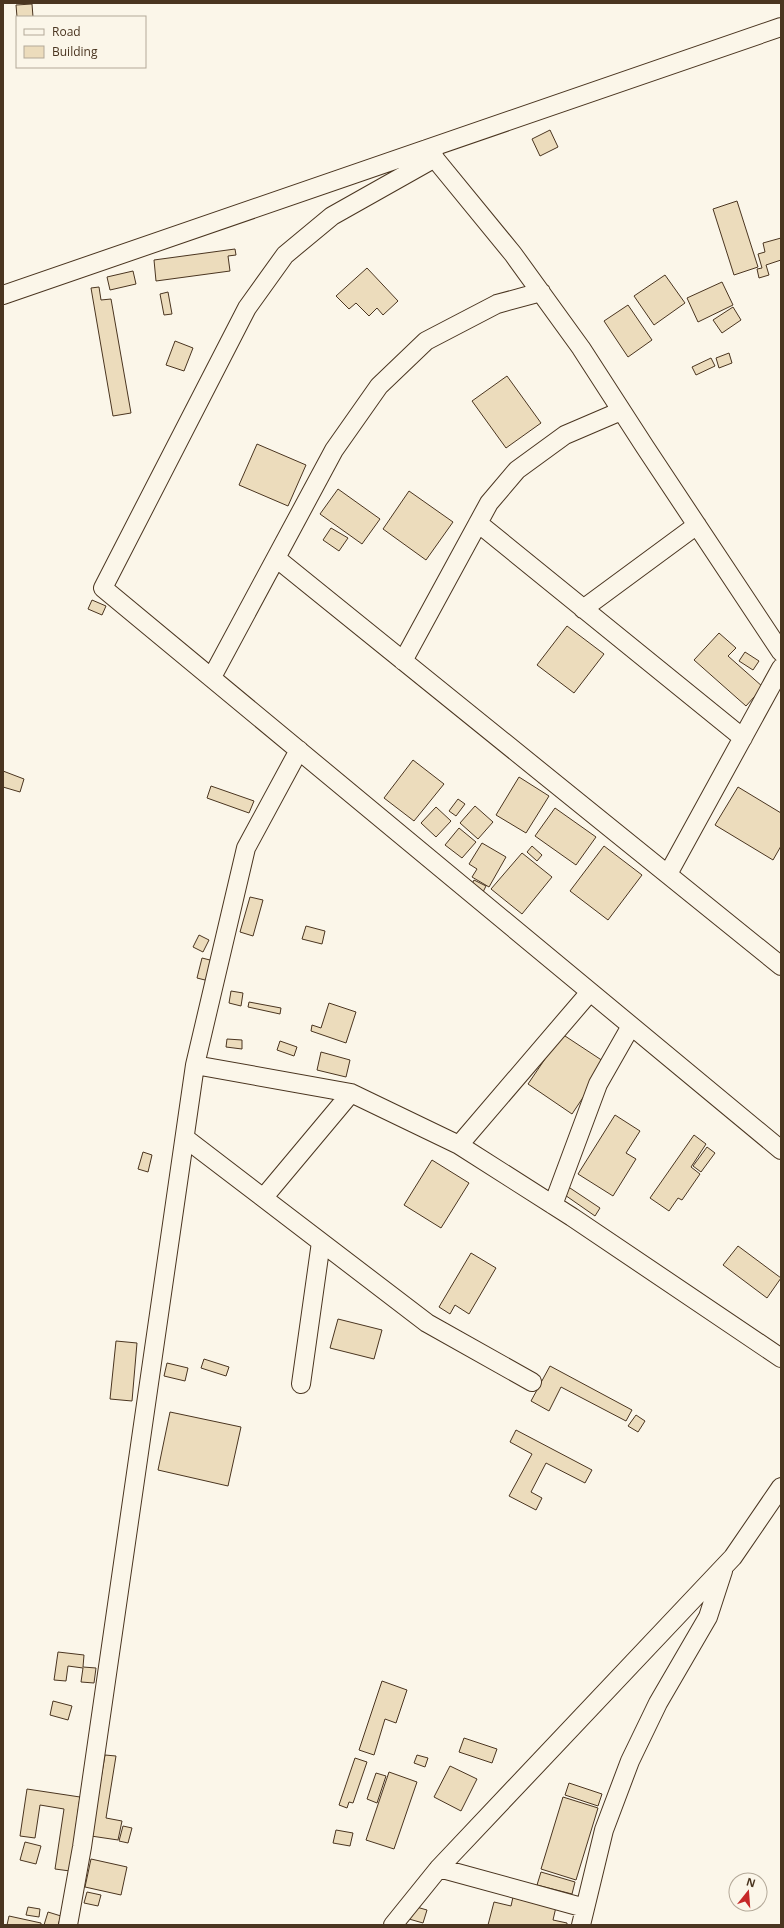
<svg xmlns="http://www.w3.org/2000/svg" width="784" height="1928" font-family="'Open Sans',sans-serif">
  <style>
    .building { fill: #ecdcbc; stroke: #4a3520 }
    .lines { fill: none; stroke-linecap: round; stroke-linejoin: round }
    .minor-casing { stroke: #4a3520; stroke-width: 20 }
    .minor { stroke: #fbf6e9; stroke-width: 18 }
  </style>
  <rect width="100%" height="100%" fill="#fbf6e9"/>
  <!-- building -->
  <path class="building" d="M32,4L33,17H17L16,5Z
    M550,130L558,147L540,156L532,139Z
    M737,201L758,267L734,275L713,209Z
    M781,238V260L766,265L769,275L759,278L757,269L762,268L758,254L765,252L763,243Z
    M235,249L236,255L228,256L230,271L156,281L154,260Z
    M367,268L398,301L383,315L377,308L369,316L356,303L349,309L336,296Z
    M133,271L136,284L110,290L107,277Z
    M665,275L685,303L654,325L634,296Z
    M722,282L733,305L698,322L687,298Z
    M99,287L101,300L111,299L131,413L113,416L91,288Z
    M168,292L172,314L164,315L160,294Z
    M628,305L652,340L628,357L604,321Z
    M733,307L741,320L722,333L713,320Z
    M175,341L193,348L184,371L166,365Z
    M729,353L732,363L719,368L716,358Z
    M711,358L715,366L696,375L692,367Z
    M507,376L541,423L506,448L472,401Z
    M257,444L306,465L288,506L239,485Z
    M338,489L380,519L362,544L320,514Z
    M409,491L453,522L426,560L383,529Z
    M331,528L348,538L339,551L323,540Z
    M92,600L106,606L102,615L88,609Z
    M567,626L604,654L574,693L537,665Z
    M719,633L736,648L728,656L763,687L746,706L694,660Z
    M745,652L759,661L753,670L739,661Z
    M413,760L444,784L414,821L384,798Z
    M3,771L24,779L20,792L3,787Z
    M519,777L549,796L526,833L496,815Z
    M211,786L254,801L249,813L207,798Z
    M738,787L781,813V846L773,860L715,825Z
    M458,799L465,804L456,816L449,811Z
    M475,806L493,822L478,839L460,823Z
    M436,807L451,821L436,837L421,823Z
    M555,808L596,837L576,865L535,836Z
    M459,828L476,842L462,858L445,845Z
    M482,843L506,857L489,887L472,877L477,869L469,864Z
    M532,846L542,855L537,861L527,852Z
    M604,846L642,875L608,920L570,891Z
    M522,853L552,877L522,914L491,889Z
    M474,880L486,886L483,892L471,886Z
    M250,897L263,900L253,936L240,932Z
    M306,926L325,931L322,944L302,939Z
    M199,935L209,940L203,952L193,947Z
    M202,958L214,961L209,981L197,978Z
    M231,991L243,993L241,1006L229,1003Z
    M249,1002L281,1008L280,1014L248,1007Z
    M329,1003L356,1012L346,1043L311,1031L312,1025L321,1028Z
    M562,1034L606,1063L572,1114L528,1084Z
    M227,1039L242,1040V1049L226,1047Z
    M280,1041L297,1047L294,1056L277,1050Z
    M321,1052L350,1060L346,1077L317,1070Z
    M615,1115L640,1131L626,1153L636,1159L613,1196L578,1174Z
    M694,1135L706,1144L691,1167L700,1174L682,1200L678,1198L669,1211L650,1198Z
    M707,1147L715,1153L701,1172L693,1166Z
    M143,1152L152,1155L148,1172L138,1169Z
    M432,1160L469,1183L441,1228L404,1205Z
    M567,1186L600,1208L595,1216L562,1193Z
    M738,1246L781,1278L767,1298L723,1265Z
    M471,1253L496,1268L469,1314L455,1305L450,1314L439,1307Z
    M338,1319L382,1330L374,1359L330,1348Z
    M116,1341L137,1343L132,1401L110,1399Z
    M204,1359L229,1367L226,1376L201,1368Z
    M167,1363L188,1368L185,1381L164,1376Z
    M550,1366L632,1410L626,1421L561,1387L549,1411L531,1401Z
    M170,1412L241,1427L228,1486L158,1470Z
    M636,1415L645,1421L638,1432L628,1426Z
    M516,1430L592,1470L585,1483L546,1463L531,1492L542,1498L536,1510L509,1496L532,1454L510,1442Z
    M58,1652L84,1655L83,1667L96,1668L94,1683L81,1682L83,1668L68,1666L66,1681L54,1680Z
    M382,1681L407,1690L396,1723L385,1719L374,1755L359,1750Z
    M53,1701L72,1706L68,1720L50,1715Z
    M464,1738L497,1749L492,1763L459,1752Z
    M105,1755L116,1756L106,1818L122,1821L118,1840L91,1836Z
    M417,1755L428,1758L425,1767L414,1763Z
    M355,1758L367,1762L353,1803L349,1802L347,1808L339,1805Z
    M450,1766L477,1779L461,1811L434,1797Z
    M389,1772L417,1782L394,1849L366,1840Z
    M376,1773L386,1776L377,1803L367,1799Z
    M569,1783L602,1794L598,1806L565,1795Z
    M27,1789L80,1797L70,1871L55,1869L64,1809L40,1805L35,1838L20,1836Z
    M563,1797L598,1808L576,1880L541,1869Z
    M123,1826L132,1828L128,1843L119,1841Z
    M336,1830L353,1833L350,1846L333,1843Z
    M25,1842L41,1846L36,1864L20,1860Z
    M91,1859L127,1867L121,1895L85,1887Z
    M541,1872L575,1882L572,1894L537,1885Z
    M87,1892L101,1895L98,1906L84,1903Z
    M513,1897L556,1907L553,1920L567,1923V1925H488L494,1902L511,1906Z
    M413,1906L427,1910L423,1923L409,1919Z
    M28,1907L40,1909L39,1917L26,1915Z
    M48,1912L61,1916L58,1925H44Z
    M9,1916L41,1923V1925H7Z"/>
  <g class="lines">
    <defs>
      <path id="minor" d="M427,149L513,254L581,348L645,447L781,652
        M435,158L332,216L285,255L247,308L103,588L781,1150
        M3,295L781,27
        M478,523L743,738
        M276,558L781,966
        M583,609L697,525
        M403,661L489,503L517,470L565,435L621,411
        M212,677L334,450L379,386L426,341L497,304L541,292
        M299,750L246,848L195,1065L351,1093L459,1145L590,992
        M668,874L781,668
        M185,1138L427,1323L532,1382
        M459,1145L572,1217L781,1358
        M264,1197L351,1093
        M553,1205L598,1084L631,1026
        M301,1384L321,1242
        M439,1868L585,1908
        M68,1925L82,1847L195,1065
        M393,1925L439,1868L733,1557L781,1487
        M581,1925L604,1830L630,1761L658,1703L708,1617L723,1571"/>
    </defs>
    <!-- minor casing -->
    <use href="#minor" class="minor-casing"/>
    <!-- minor -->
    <use href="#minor" class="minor"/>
  </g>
  <!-- border -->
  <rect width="784" height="1928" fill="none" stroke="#4a3520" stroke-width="8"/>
  <!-- legend -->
  <rect x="16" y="16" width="130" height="52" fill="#fbf6e9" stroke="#b4a999"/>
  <rect x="24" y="29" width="20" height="6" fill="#fbf6e9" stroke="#b4a999"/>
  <text x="52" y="36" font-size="12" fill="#4a3520">Road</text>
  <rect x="24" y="46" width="20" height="12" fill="#ecdcbc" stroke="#b4a999"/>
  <text x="52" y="56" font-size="12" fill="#4a3520">Building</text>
  <!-- north arrow -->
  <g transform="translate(748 1892) rotate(17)"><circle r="19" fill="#fbf6e9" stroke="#b4a999"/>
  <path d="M0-3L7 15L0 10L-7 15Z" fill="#c62828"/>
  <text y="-6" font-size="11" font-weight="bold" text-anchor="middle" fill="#4a3520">N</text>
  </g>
</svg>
